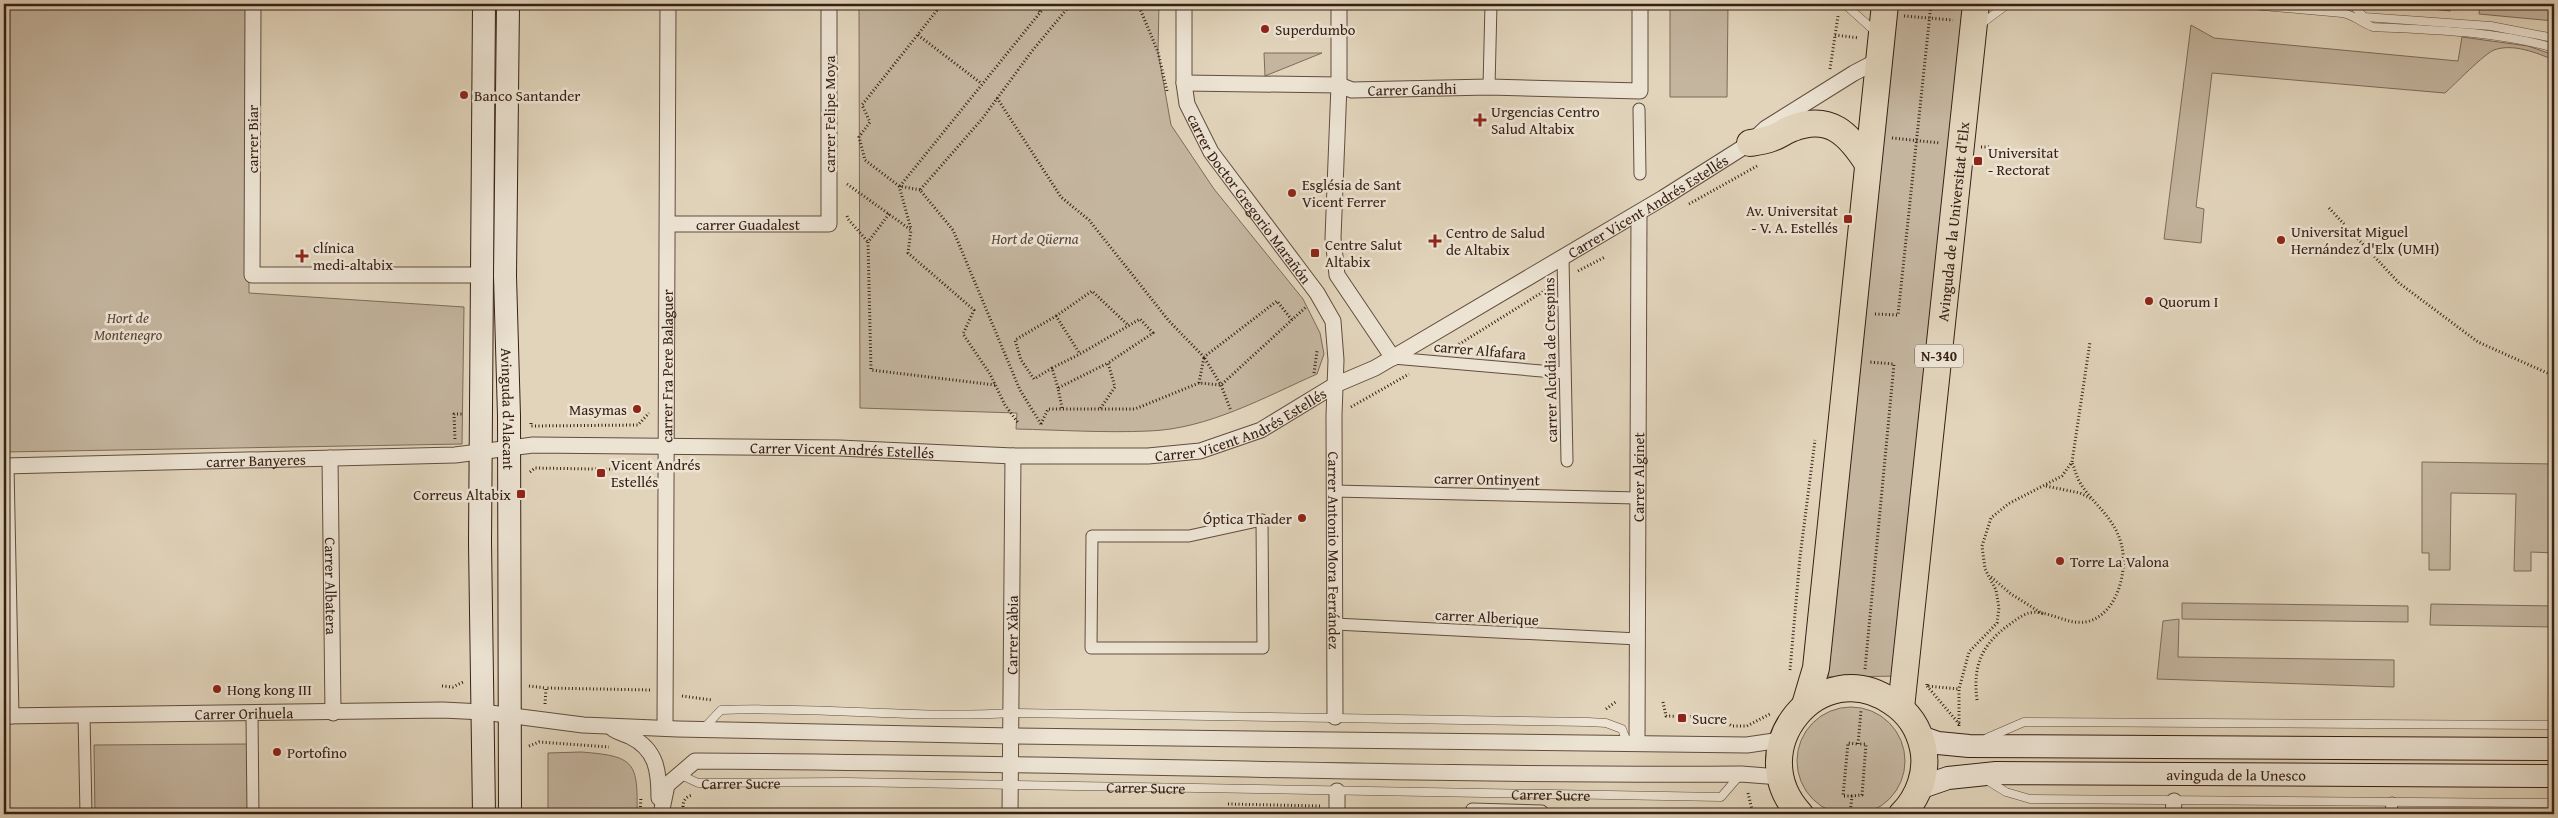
<svg xmlns="http://www.w3.org/2000/svg" width="2558" height="818" font-family="'Gentium Book Plus',serif">
  <style>
    .green { fill: #c4b59f; stroke: #7e6a5a }
    .lines { fill: none; stroke-linecap: round; stroke-linejoin: round }
    .service-casing { stroke: #624d3e; stroke-width: 9 }
    .pedestrian-casing { stroke: #624d3e; stroke-width: 13 }
    .minor-casing { stroke: #624d3e; stroke-width: 17 }
    .secondary-casing { stroke: #372015; stroke-width: 24 }
    .trunk-casing { stroke: #372015; stroke-width: 28 }
    .path { stroke: #372015; stroke-width: 3; stroke-dasharray: 1 2.5; stroke-linecap: butt }
    .service { stroke: #ece3d3; stroke-width: 8 }
    .pedestrian { stroke: #ece3d3; stroke-width: 11 }
    .minor { stroke: #ece3d3; stroke-width: 15 }
    .secondary { stroke: #ece3d3; stroke-width: 22 }
    .trunk { stroke: #e1d4bb; stroke-width: 26 }
    .poi-dot { fill: #8f2418; stroke: #ece3d3; stroke-width: 2 }
    .labels { text-anchor: middle; dominant-baseline: central; stroke-width: 5; stroke-linejoin: round; paint-order: stroke }
    .shield { fill: #ece3d3; stroke: #6d5a4e; stroke-width: 1 }
    .shield-label { font-size: 14px; font-weight: bold; fill: #372015 }
    .poi-label { font-size: 15px; fill: #372015; stroke: #ece3d3; text-anchor: start }
    .street-label { font-size: 15px; fill: #372015; stroke: #ece3d3 }
    .park-label { font-size: 15px; font-style: italic; fill: #5a4538; stroke: #ece3d3 }
  </style>
  <rect width="100%" height="100%" fill="#e1d4bb"/>
  <filter id="stains"><feTurbulence type="fractalNoise" baseFrequency=".004" numOctaves="4"/><feColorMatrix values="0 0 0 0 .2 0 0 0 0 .09 0 0 0 0 .02 0 0 0 .5 -.17"/></filter>
  <radialGradient id="worn" r=".72"><stop offset=".6" stop-color="#630" stop-opacity="0"/><stop offset="1" stop-color="#630" stop-opacity=".3"/></radialGradient>
  <!-- green -->
  <path class="green" d="M4,4H249V293L464,307L462,444L4,452Z
    M859,4H1159L1158,52L1171,125L1214,189L1303,299L1320,333L1324,354L1317,374C1265,397 1208,429 1149,431C1105,433 1060,430 1016,429L1017,413L860,408Z
    M1670,4H1728L1727,97H1670Z
    M1896,4H1971L1905,676L1828,677Z
    M2424,4H2455L2450,11L2423,8Z
    M2480,4H2554V21L2479,14Z
    M2191,25L2214,38L2458,61L2462,37L2528,46L2554,55V60C2537,53 2513,43 2494,50C2484,54 2455,84 2445,93L2212,73L2196,207L2204,209L2201,243L2164,239Z
    M1264,53H1322L1265,76Z
    M2422,462L2554,464V553L2531,552V571H2514L2516,494L2451,493L2450,570H2429V553H2422Z
    M2182,603L2408,606V622L2182,619Z
    M2431,604L2554,606V627L2430,625Z
    M2179,619L2178,657L2394,660V687L2157,679L2163,621Z
    M1797 761a54 54 0 1 1 108 0a54 54 0 1 1-108 0Z
    M248,744V814H95L94,745Z
    M581,752C635,756 638,762 637,814H548V753Z"/>
  <g class="lines">
    <defs>
      <g id="service">
        <path d="M1849,4V8L1878,34"/>
        <path d="M2240,4L2342,13C2355,15 2361,23 2373,27C2433,30 2496,31 2554,48"/>
        <path d="M2352,4L2364,17L2491,26L2554,38"/>
        <path d="M1981,24L2008,4"/>
        <path d="M703,729L721,710C818,706 915,719 1011,713L1588,722L1606,723L1622,729L1627,742"/>
        <path d="M1987,738L2024,722L2554,725"/>
        <path id="s1" d="M679,774L698,783L846,782L1721,797L1740,775"/>
        <path d="M1985,779L2006,792L2030,799L2554,803"/>
      </g>
      <path id="pedestrian" d="M1489,87L1491,4
        M1639,109L1640,174
        M1563,258L1567,461
        M1393,358L1565,373
        M1334,491L1638,498
        M1262,520L1263,648H1091L1092,536H1189Z
        M1335,624L1638,639
        M252,714L253,814
        M84,715L86,814
        M1472,814V809L1542,811V814
        M2391,814L2392,803"/>
      <g id="minor">
        <path d="M253,4L252,275H482"/>
        <path id="s2" d="M1184,4V83L1187,104L1211,152L1317,293L1333,321L1336,360L1334,415L1335,717"/>
        <path d="M1339,4V85L1333,238L1337,275L1393,358"/>
        <path id="s3" d="M1184,83L1339,85L1352,90L1489,87L1640,91V4"/>
        <path id="s4" d="M668,224H829V4"/>
        <path id="s5" d="M330,458L333,713"/>
        <path id="s6" d="M4,466L455,455L533,445L839,448L1013,456H1148L1200,451L1261,430L1335,385L1375,368L1663,198L1750,143L1766,128L1854,73L1879,60"/>
        <path d="M6,466L11,716"/>
        <path id="s7" d="M4,716L443,710L483,712L583,725L678,729L1011,736L1747,745L1781,740"/>
        <path id="s8" d="M665,727L668,4"/>
        <path d="M613,729C619,733 625,734 631,737C657,750 659,772 659,798"/>
        <path id="s9" d="M1637,742L1639,213"/>
        <path d="M661,814L667,785L695,761C1043,762 1392,776 1741,774L1780,777"/>
        <path id="s10" d="M1010,814L1013,456"/>
        <path d="M1337,814V791"/>
        <path d="M2173,814L2174,801"/>
      </g>
      <g id="secondary">
        <path d="M484,4L480,543L484,814"/>
        <path id="s11" d="M508,4L505,276L509,416L510,814"/>
        <path d="M1921,737L1938,743L1969,746L2554,749"/>
        <path id="s12" d="M1919,788L1948,778L1996,773L2554,776"/>
      </g>
      <g id="trunk">
        <path d="M1750,143C1757,142 1765,141 1772,138C1779,136 1786,130 1793,128C1830,114 1849,134 1868,164"/>
        <path d="M1805,705L1816,668L1885,4"/>
        <path id="s13" d="M1901,708L1976,4"/>
        <path d="M1800,814C1740,749 1820,652 1892,702C1909,713 1919,729 1923,748C1928,771 1919,797 1902,814"/>
      </g>
    </defs>
    <!-- service casing -->
    <use href="#service" class="service-casing"/>
    <!-- pedestrian casing -->
    <use href="#pedestrian" class="pedestrian-casing"/>
    <!-- minor casing -->
    <use href="#minor" class="minor-casing"/>
    <!-- secondary casing -->
    <use href="#secondary" class="secondary-casing"/>
    <!-- trunk casing -->
    <use href="#trunk" class="trunk-casing"/>
    <!-- path -->
    <path class="path" d="M1031,4L1040,12
      M1138,4L1158,52L1167,91
      M2472,9V4
      M1904,16L1953,20
      M918,35L982,84
      M1835,35L1859,38
      M1830,69L1838,16
      M997,98L1061,197L1089,220L1169,321L1204,357L1277,301L1292,320
      M1892,138L1940,143
      M1981,147H1991
      M847,184L911,230L908,253L974,310L963,334L990,374L1005,405L1019,424
      M899,186L911,229
      M900,186L1047,4
      M920,190L899,186L865,160L859,137L870,122L862,105L942,4
      M1689,204L1757,166
      M2329,208L2399,283L2478,342L2554,376
      M889,214L868,242L871,370L995,385
      M847,216L848,219L868,242
      M1578,271L1605,257
      M1875,314L1898,315L1931,4
      M1056,316L1092,291L1129,326
      M1453,348L1549,288
      M1052,368L1080,354
      M1314,373L1317,351
      M1199,383L1204,357L1221,385L1231,411
      M1058,388L1052,368L1034,379L1021,360L1015,340L1056,316L1080,354L1140,319L1153,333L1108,363
      M1351,407L1409,374
      M1062,408L1058,388L1108,363L1115,387L1100,409
      M531,423V426L638,425L649,413
      M1041,424L1020,390L953,230L920,190L982,119L1032,51L1071,4
      M1041,424L1048,409H1135L1199,383L1221,385L1306,307
      M455,439L454,414H462
      M530,472L535,468L650,470
      M2046,486L2080,493L2092,499
      M1991,577L2011,594L2043,614
      M1865,669L1894,364L1869,362
      M1790,670L1800,557L1815,440
      M1927,684V686L1959,689
      M442,686L453,687L463,682
      M529,686L546,688
      M1927,686L1960,725
      M682,696L712,700
      M1977,700C1973,668 1980,647 2006,627C2012,623 2021,615 2029,613C2047,609 2066,625 2085,622C2117,617 2129,570 2121,543C2113,515 2093,505 2079,481C2076,475 2075,469 2072,463
      M1663,702L1666,716L1718,717L1732,726H1747L1770,714
      M545,704L546,688L651,690
      M1606,709L1617,701
      M1959,726V689L1969,652L1997,623L1999,608L1996,590L1985,569L1982,546L1991,518L2008,504L2062,476L2072,462L2090,342
      M529,746L539,742L609,747
      M1748,793L1753,814
      M1852,796H1843L1848,743L1858,744
      M1228,804L1321,806
      M1555,811L1705,813
      M1733,813H1752
      M640,814L641,797
      M683,814C683,805 682,798 692,795
      M1850,814L1852,796L1862,795L1866,744H1858L1861,711"/>
    <!-- service -->
    <use href="#service" class="service"/>
    <!-- pedestrian -->
    <use href="#pedestrian" class="pedestrian"/>
    <!-- minor -->
    <use href="#minor" class="minor"/>
    <!-- secondary -->
    <use href="#secondary" class="secondary"/>
    <!-- trunk -->
    <use href="#trunk" class="trunk"/>
  </g>
  <!-- markers -->
  <g class="poi-dot">
    <circle cx="1265" cy="29" r="5"/>
    <circle cx="464" cy="95" r="5"/>
    <path d="M1477.5 112.5h5v5h5v5h-5v5h-5v-5h-5v-5h5z"/>
    <rect x="1973" y="156" width="10" height="10" rx="2.5"/>
    <circle cx="1292" cy="193" r="5"/>
    <rect x="1843" y="214" width="10" height="10" rx="2.5"/>
    <circle cx="2281" cy="240" r="5"/>
    <path d="M1432.5 233.5h5v5h5v5h-5v5h-5v-5h-5v-5h5z"/>
    <rect x="1310" y="248" width="10" height="10" rx="2.5"/>
    <path d="M299.5 248.5h5v5h5v5h-5v5h-5v-5h-5v-5h5z"/>
    <circle cx="2149" cy="301" r="5"/>
    <circle cx="637" cy="409" r="5"/>
    <rect x="596" y="468" width="10" height="10" rx="2.5"/>
    <rect x="516" y="489" width="10" height="10" rx="2.5"/>
    <circle cx="1302" cy="518" r="5"/>
    <circle cx="2060" cy="561" r="5"/>
    <circle cx="217" cy="689" r="5"/>
    <rect x="1677" y="713" width="10" height="10" rx="2.5"/>
    <circle cx="277" cy="752" r="5"/>
  </g>
  <g class="labels">
    <!-- shield labels -->
    <rect class="shield" x="1915" y="344.5" width="48" height="23" rx="4"/>
    <g class="shield-label">
      <text x="1939" y="356">N-340</text>
    </g>
    <!-- poi labels -->
    <g class="poi-label">
      <text x="1275" y="29">Superdumbo</text>
      <text x="474" y="95">Banco Santander</text>
      <text x="1491" y="111">Urgencias Centro<tspan x="1491" dy="17">Salud Altabix</tspan></text>
      <text x="1988" y="152">Universitat<tspan x="1988" dy="17">- Rectorat</tspan></text>
      <text x="1302" y="184">Església de Sant<tspan x="1302" dy="17">Vicent Ferrer</tspan></text>
      <text x="1838" y="210" text-anchor="end">Av. Universitat<tspan x="1838" dy="17">- V. A. Estellés</tspan></text>
      <text x="2291" y="231">Universitat Miguel<tspan x="2291" dy="17">Hernández d'Elx (UMH)</tspan></text>
      <text x="1446" y="232">Centro de Salud<tspan x="1446" dy="17">de Altabix</tspan></text>
      <text x="1325" y="244">Centre Salut<tspan x="1325" dy="17">Altabix</tspan></text>
      <text x="313" y="247">clínica<tspan x="313" dy="17">medi-altabix</tspan></text>
      <text x="2159" y="301">Quorum I</text>
      <text x="627" y="409" text-anchor="end">Masymas</text>
      <text x="611" y="464">Vicent Andrés<tspan x="611" dy="17">Estellés</tspan></text>
      <text x="511" y="494" text-anchor="end">Correus Altabix</text>
      <text x="1292" y="518" text-anchor="end">Óptica Thader</text>
      <text x="2070" y="561">Torre La Valona</text>
      <text x="227" y="689">Hong kong III</text>
      <text x="1692" y="718">Sucre</text>
      <text x="287" y="752">Portofino</text>
    </g>
    <!-- street labels -->
    <g class="street-label">
      <text stroke="none"><textPath href="#s3" startOffset="229">Carrer Gandhi</textPath></text>
      <text transform="translate(829 114) rotate(-90)">carrer Felipe Moya</text>
      <text transform="translate(252 139) rotate(-90)">carrer Biar</text>
      <text stroke="none"><textPath href="#s2" startOffset="214">carrer Doctor Gregorio Marañón</textPath></text>
      <text stroke="none"><textPath href="#s6" startOffset="1709">Carrer Vicent Andrés Estellés</textPath></text>
      <text stroke="none"><textPath href="#s13" startOffset="489">Avinguda de la Universitat d'Elx</textPath></text>
      <text stroke="none"><textPath href="#s4" startOffset="80">carrer Guadalest</textPath></text>
      <text transform="translate(1480 350) rotate(5)">carrer Alfafara</text>
      <text transform="translate(1550 360) rotate(-91)">carrer Alcúdia de Crespins</text>
      <text stroke="none"><textPath href="#s8" startOffset="361">carrer Fra Pere Balaguer</textPath></text>
      <text stroke="none"><textPath href="#s11" startOffset="405">Avinguda d'Alacant</textPath></text>
      <text stroke="none"><textPath href="#s6" startOffset="1244">Carrer Vicent Andrés Estellés</textPath></text>
      <text stroke="none"><textPath href="#s6" startOffset="839">Carrer Vicent Andrés Estellés</textPath></text>
      <text stroke="none"><textPath href="#s6" startOffset="252">carrer Banyeres</textPath></text>
      <text stroke="none"><textPath href="#s9" startOffset="265">Carrer Alginet</textPath></text>
      <text transform="translate(1487 479) rotate(1)">carrer Ontinyent</text>
      <text stroke="none"><textPath href="#s2" startOffset="592">Carrer Antonio Mora Ferrández</textPath></text>
      <text stroke="none"><textPath href="#s5" startOffset="128">Carrer Albatera</textPath></text>
      <text transform="translate(1487 617) rotate(3)">carrer Alberique</text>
      <text stroke="none"><textPath href="#s10" startOffset="179">Carrer Xàbia</textPath></text>
      <text stroke="none"><textPath href="#s7" startOffset="240">Carrer Orihuela</textPath></text>
      <text stroke="none"><textPath href="#s12" startOffset="319">avinguda de la Unesco</textPath></text>
      <text stroke="none"><textPath href="#s1" startOffset="64">Carrer Sucre</textPath></text>
      <text stroke="none"><textPath href="#s1" startOffset="469">Carrer Sucre</textPath></text>
      <text stroke="none"><textPath href="#s1" startOffset="874">Carrer Sucre</textPath></text>
    </g>
    <!-- park labels -->
    <g class="park-label">
      <text x="1035" y="238">Hort de Qüerna</text>
      <text x="128" y="317">Hort de<tspan x="128" dy="17">Montenegro</tspan></text>
    </g>
  </g>
  <!-- margin -->
  <rect width="2558" height="818" fill="none" stroke="#e1d4bb" stroke-width="20"/>
  <rect x="5" y="5" width="2548" height="808" fill="none" stroke="#372015" stroke-width="2.5"/>
  <rect x="10" y="10" width="2538" height="798" fill="none" stroke="#372015"/>
  <rect width="100%" height="100%" filter="url(#stains)"/>
  <rect width="100%" height="100%" fill="url(#worn)"/>
</svg>
